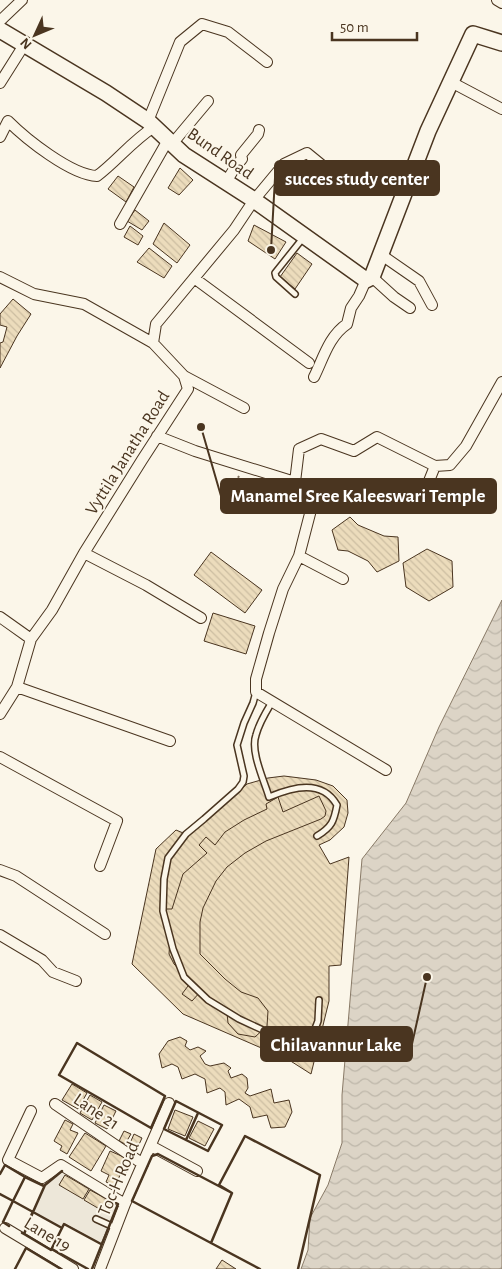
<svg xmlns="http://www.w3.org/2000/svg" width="502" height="1269" font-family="'Alegreya Sans',sans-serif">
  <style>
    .parking { fill: #ede7d9; stroke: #887966 }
    .water { fill: url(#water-waves); stroke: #887966 }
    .building { fill: url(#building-back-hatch); stroke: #4a3520 }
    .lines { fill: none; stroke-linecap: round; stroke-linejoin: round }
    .lane-casing { stroke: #4a3520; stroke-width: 8 }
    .street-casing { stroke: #4a3520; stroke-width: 12 }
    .secondary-casing { stroke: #4a3520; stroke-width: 18 }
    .path { stroke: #7f6f5c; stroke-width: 2; stroke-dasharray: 4 2.5; stroke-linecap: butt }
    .lane { stroke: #fbf6e9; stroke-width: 5 }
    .street { stroke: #fbf6e9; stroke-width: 10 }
    .secondary { stroke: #fbf6e9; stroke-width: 15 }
    .wall { stroke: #4a3520; stroke-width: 2.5 }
    .labels { text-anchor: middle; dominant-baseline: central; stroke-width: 4; stroke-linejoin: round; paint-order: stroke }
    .street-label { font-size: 18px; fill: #4a3520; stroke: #fbf6e9 }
    .leader { fill: none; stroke: #4a3520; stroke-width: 2 }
    .callout-dot { fill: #4a3520; stroke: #fbf6e9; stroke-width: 2 }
    .callout { fill: #4a3520; stroke: #4a3520; stroke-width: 2 }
    .callout-label { font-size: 19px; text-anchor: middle; font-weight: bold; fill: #fff }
  </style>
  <defs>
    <pattern id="water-waves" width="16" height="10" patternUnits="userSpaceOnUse" patternTransform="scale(1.25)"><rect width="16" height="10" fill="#dcd4c6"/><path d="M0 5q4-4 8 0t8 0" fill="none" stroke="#beb7aa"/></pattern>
    <pattern id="building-back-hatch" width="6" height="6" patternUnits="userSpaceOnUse" patternTransform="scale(1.25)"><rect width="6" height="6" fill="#ecdcbc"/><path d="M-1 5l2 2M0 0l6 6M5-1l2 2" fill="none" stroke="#ccbda1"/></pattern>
  </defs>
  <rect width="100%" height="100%" fill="#fbf6e9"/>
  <!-- parking -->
  <path class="parking" d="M62,1171L118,1204L101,1244L65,1224L62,1228L33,1212L45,1185Z"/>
  <!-- water -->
  <path class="water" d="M502,600V1269H301L308,1250L310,1218L328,1185L342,1143V1095L362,859L406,803L439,727Z"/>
  <!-- building -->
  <path class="building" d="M180,168L193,180L179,195L168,188Z
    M118,176L134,187L126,202L108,189Z
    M135,210L149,221L142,230L127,221Z
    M164,223L190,245L177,263L153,244Z
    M254,225L286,242L275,259L248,241Z
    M130,226L143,236L138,245L124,237Z
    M149,248L172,266L164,278L137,262Z
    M297,253L312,264L295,289L280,277Z
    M13,299L31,314L17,336L0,368V343L3,342L7,327L0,325V314Z
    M350,517L358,525L384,536L398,537L399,561L377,572L368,561L348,551L338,550L332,530Z
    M427,549L452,561L453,587L429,601L406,587L403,563Z
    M211,552L262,590L245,613L194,575Z
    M213,613L255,626L246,654L204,641Z
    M284,776L316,780L333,786L347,800L348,813L344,827L330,840L319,845L330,864L349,857L341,965L329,966V1001L311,1074L289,1060L183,1014L132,964L156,849L176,830L188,835L247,784L268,778Z
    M319,796L326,811L325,816L321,819L266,841L245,853L227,867L216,881L203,908L200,922V954L225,979L241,992L258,998L268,1011L267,1026L255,1037L238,1034L228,1023L227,1013L201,991L192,1001L182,994L191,982L174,964L169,954L170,940L166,909H172L183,874L207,853L199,845L206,837L215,845L225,832L244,820L267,809L266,804L278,797L283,812Z
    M180,1037L187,1041L185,1046L190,1050L198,1047L206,1051L200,1056L205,1064L210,1066L224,1063L231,1068L228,1071L231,1078L242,1074L247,1078L248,1088L245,1093L250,1096L271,1089L274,1103L289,1100L292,1112L285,1127L271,1128L267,1115L253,1118L250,1107L239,1099L226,1105L225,1092L220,1088L207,1093L205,1079L195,1074L182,1079L178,1067L172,1064L162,1068L159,1054L168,1041Z
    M72,1084L87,1093L78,1109L62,1100Z
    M90,1095L102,1102L92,1120L80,1113Z
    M104,1105L116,1111L107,1129L95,1123Z
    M175,1110L193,1117L185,1136L168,1129Z
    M65,1120L73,1124L70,1130L78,1133L67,1154L60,1150L62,1146L54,1141Z
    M198,1121L214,1129L205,1146L189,1138Z
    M124,1131L131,1134L125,1144L119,1141Z
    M85,1133L106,1146L91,1171L69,1157Z
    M134,1134L142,1138L136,1151L128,1148Z
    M110,1151L126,1158L123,1164L129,1166L125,1176L121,1173L115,1186L106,1182L109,1175L101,1171Z
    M65,1175L89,1189L83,1199L59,1185Z
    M90,1190L114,1203L108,1214L84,1200Z
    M222,1260L236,1269H216Z"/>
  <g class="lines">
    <defs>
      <path id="lane" d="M295,294L276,277L275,273L303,238
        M256,692L253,703L244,723L237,745L244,776L243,782L238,789L204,819L186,834L168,858L164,879L163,911L173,949L184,977L208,1000L239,1019L280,1038L305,1039L313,1034L318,1021L319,1000
        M272,702C266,712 259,723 256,735C250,751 264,780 269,797C293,787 322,779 337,805C334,821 332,827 317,836
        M96,1219L116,1228"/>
      <path id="street" d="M497,0L502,3
        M0,21L22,0
        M451,82L502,109
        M0,83L24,45
        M148,121L180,42L202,24L228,32L267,62
        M0,137L8,121C26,139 71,175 97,176C117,161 132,141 154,127
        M172,144L208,101
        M226,182C233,172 233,168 242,159L241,155L258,134L259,130
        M120,224L168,140
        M380,254L419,281L432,305
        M0,277L34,294L84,304L153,343
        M372,277L394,297L410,308
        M194,278L309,363
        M184,376L244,408
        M314,377C323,359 329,336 347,324L351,308L359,296L366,280
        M157,436L195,451L295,482
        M429,481L435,466
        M84,553L146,585L201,618
        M299,556L343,579
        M0,617L31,639
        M17,687L170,741
        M0,714L17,687L31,639L52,610L84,553L142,460L188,389L184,376L153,343L156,324L234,230L254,200L284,164L307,153L329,171
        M0,757L117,821L100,866
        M386,770L256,692V679L269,633L283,589L299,556L312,506L295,482L299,449L321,439L354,451L377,437L435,466L450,465L466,446L502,382
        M0,870L16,876L105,934
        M0,935L42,960L53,972L76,981
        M55,1104L143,1164
        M31,1111L8,1160L42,1178L61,1165L125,1204
        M151,1146L197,1171
        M5,1228L73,1269
        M100,1269L125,1204L169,1103"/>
      <path id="secondary" d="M0,30L106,93L148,121L184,155L254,200L366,280L372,277L428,131L473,34L502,43"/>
    </defs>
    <!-- lane casing -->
    <use href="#lane" class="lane-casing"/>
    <!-- street casing -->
    <use href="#street" class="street-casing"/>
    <!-- secondary casing -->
    <use href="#secondary" class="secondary-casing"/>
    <!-- path -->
    <path class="path" d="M222,506L239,476"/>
    <!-- lane -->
    <use href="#lane" class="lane"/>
    <!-- street -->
    <use href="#street" class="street"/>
    <!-- secondary -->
    <use href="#secondary" class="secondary"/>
    <!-- wall -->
    <path class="wall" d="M77,1043L165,1096L151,1128L59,1075Z
      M198,1113L186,1140L208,1151L222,1125L176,1101L164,1129L186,1140L198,1113
      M158,1154L232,1193L211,1243L132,1201L152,1156Z
      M62,1171L45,1185L33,1212L62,1228L64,1224L101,1244
      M0,1174L5,1165L25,1177
      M0,1194L13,1201
      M33,1212L13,1201L25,1177L44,1186
      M33,1212L62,1228L51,1250L24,1234Z
      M9,1226L3,1222L13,1201L33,1212
      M22,1233L24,1234L33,1211
      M52,1249L88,1269
      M15,1269L26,1248L61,1269
      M92,1269L118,1204L116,1203
      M260,1269L211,1243L232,1193L219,1185L245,1136L320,1175L298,1269"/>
  </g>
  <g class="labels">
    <!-- street labels -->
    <g class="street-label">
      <text transform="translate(220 154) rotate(35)">Bund Road</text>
      <text transform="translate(128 453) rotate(-58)">Vyttila Janatha Road</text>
      <text transform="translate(96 1112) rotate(34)">Lane 21</text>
      <text transform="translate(119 1179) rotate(-67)">Toc-H Road</text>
      <text transform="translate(47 1235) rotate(31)">Lane 19</text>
    </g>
  </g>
  <!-- callouts -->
  <path class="leader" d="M271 250L275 178M201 427L221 496M427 977L412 1044"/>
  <g class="callout-dot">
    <circle cx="271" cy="250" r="5"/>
    <circle cx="201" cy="427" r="5"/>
    <circle cx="427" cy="977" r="5"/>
  </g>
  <g class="callout">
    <rect x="275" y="161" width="164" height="34" rx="5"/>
    <rect x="221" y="479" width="275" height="34" rx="5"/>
    <rect x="261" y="1027" width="151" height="34" rx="5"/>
  </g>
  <g class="callout-label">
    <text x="357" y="185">succes study center</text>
    <text x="358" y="502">Manamel Sree Kaleeswari Temple</text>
    <text x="336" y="1051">Chilavannur Lake</text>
  </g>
  <!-- north arrow -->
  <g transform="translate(35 35) rotate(226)" stroke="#fbf6e9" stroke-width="4" paint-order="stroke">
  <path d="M0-4L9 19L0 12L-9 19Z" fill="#4a3520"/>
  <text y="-8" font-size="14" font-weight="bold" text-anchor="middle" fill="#4a3520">N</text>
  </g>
  <!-- scale -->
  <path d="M332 32v8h85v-8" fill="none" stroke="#4a3520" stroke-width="2.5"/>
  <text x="340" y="32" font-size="15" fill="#4a3520" stroke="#fbf6e9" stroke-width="4" paint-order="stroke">50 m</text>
</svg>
